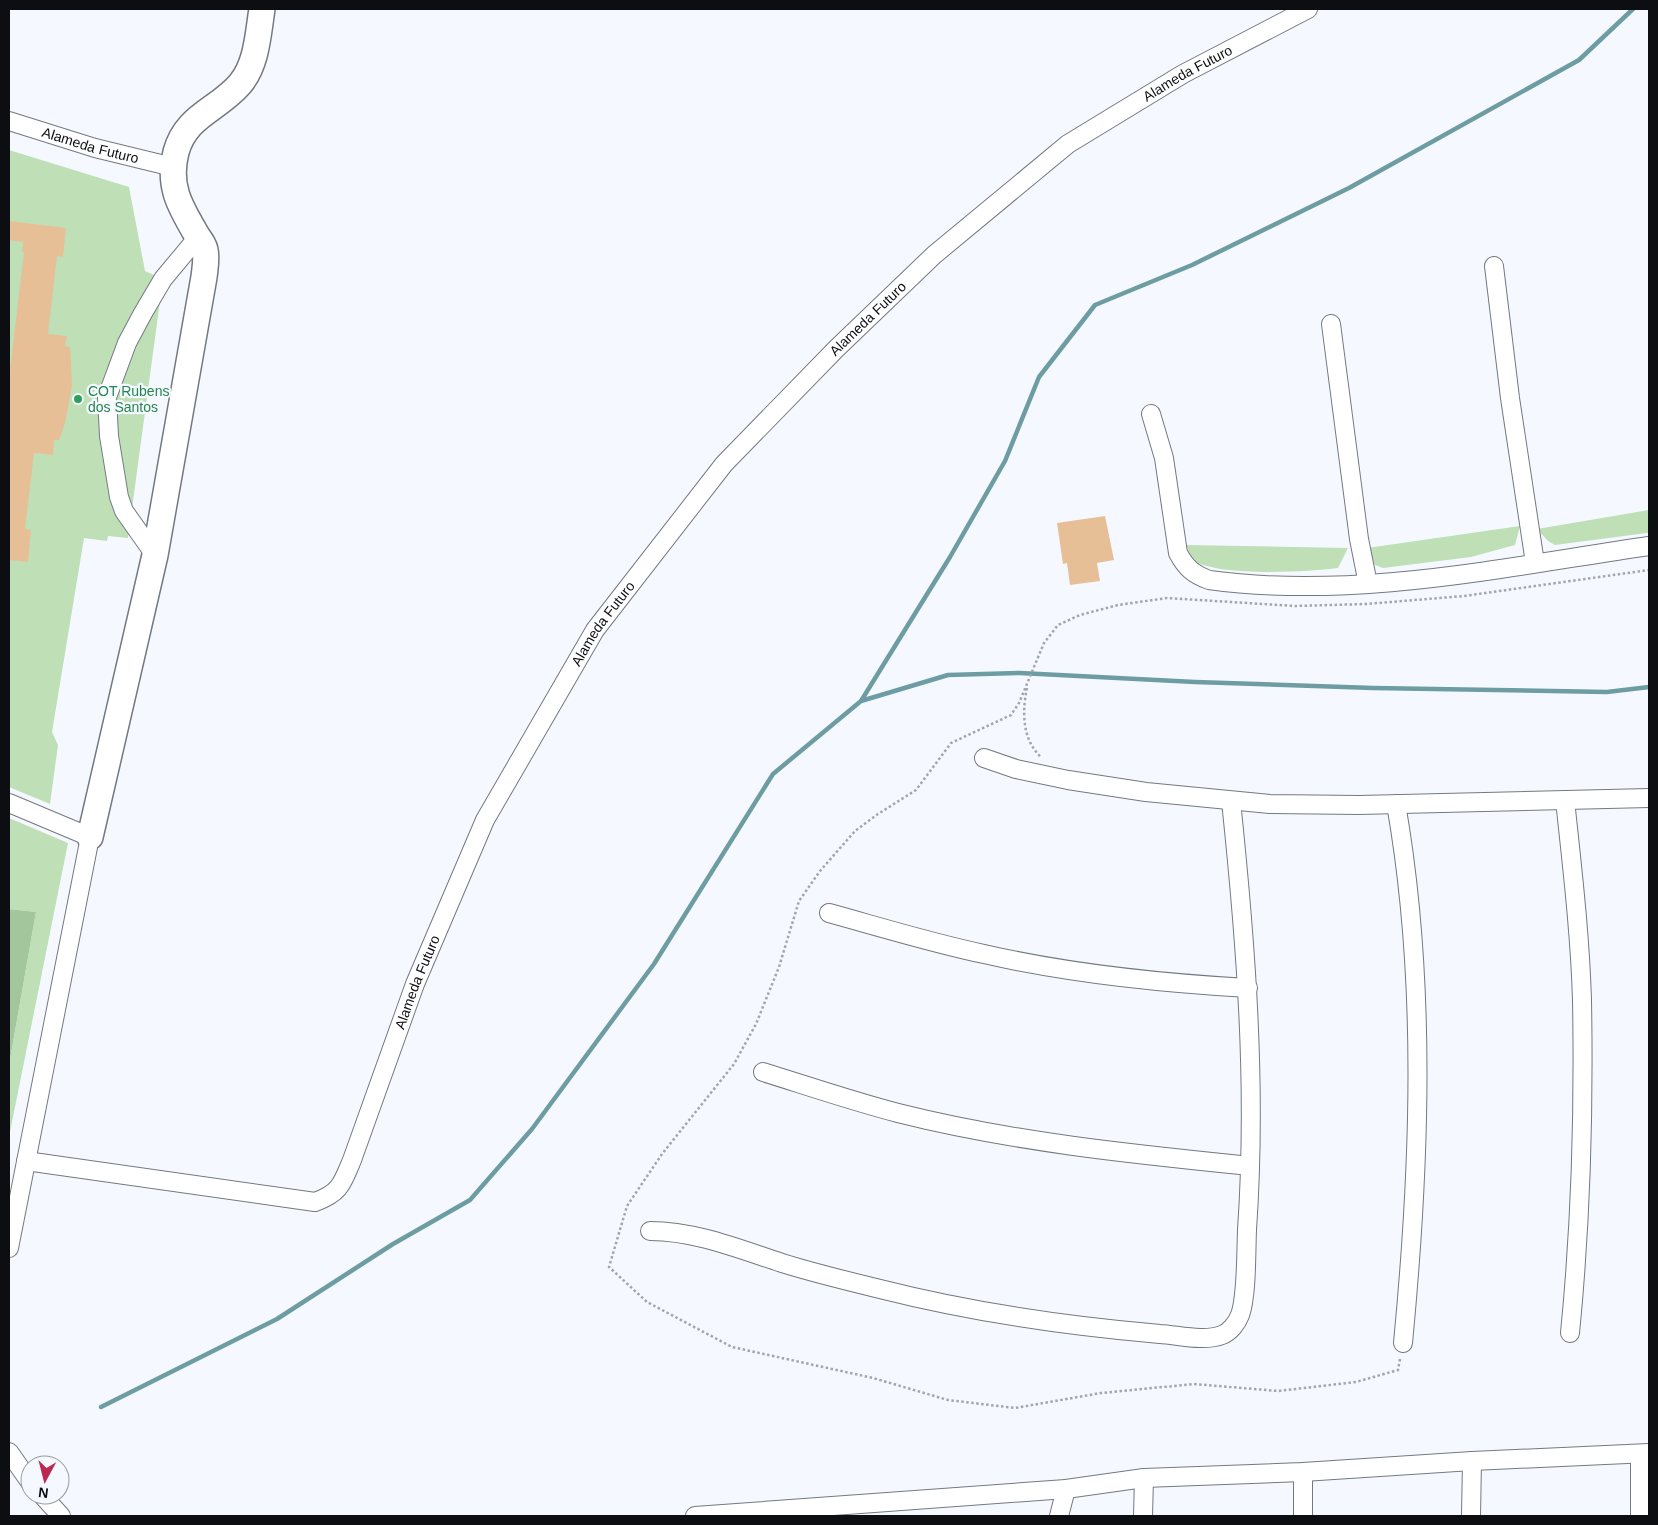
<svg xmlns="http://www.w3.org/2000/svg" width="1658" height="1525" font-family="Arial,sans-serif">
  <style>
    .green { fill: #bfdfb7 }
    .forest { fill: #a4c69c }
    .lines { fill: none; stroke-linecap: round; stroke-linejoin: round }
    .stream { stroke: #6d9da3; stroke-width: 4.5 }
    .building { fill: #e6bf97 }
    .street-casing { stroke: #737981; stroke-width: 20 }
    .secondary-casing { stroke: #737981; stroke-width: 28 }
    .path { stroke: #a2a5aa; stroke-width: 2.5; stroke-dasharray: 2.5 2.5; stroke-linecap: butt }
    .street { stroke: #fff; stroke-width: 18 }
    .secondary { stroke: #fff; stroke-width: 25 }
    .leisure-dot { fill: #2e9e5b; stroke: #f5f9ff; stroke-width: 2 }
    .labels { text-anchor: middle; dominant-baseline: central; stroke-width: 4.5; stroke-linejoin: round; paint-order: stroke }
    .street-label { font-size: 14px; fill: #0c0e11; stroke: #f5f9ff }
    .leisure-label { font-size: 14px; fill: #27864d; stroke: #f5f9ff; text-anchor: start }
  </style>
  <rect width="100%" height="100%" fill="#f5f9ff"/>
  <!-- green -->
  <path class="green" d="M9,150L129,187L145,271L163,279L128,538L108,536L107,541L84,538L52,732L58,745L50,804L9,787Z
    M1649,510V532L1647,533L1555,545L1548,541L1537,529Z
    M1520,526L1515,545L1471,557L1383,568L1375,565L1367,548Z
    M1186,545L1348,548L1338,568C1305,572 1219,577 1192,560Z
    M9,818L68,843L9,1137V1065L36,912L9,909Z"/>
  <!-- forest -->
  <path class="forest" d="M9,909L36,912L9,1065Z"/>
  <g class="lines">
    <!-- stream -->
    <path class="stream" d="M861,701L950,557L1005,461L1039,377L1095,305L1192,265L1349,188L1579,60L1633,9
      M101,1407L277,1319L393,1244L470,1200L532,1129L654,964L773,774L861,701L948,675L1020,673L1195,682L1373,688L1607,692L1649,687"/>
  </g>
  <!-- building -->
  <path class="building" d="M9,221L66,228L63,257L57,256L48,334L67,336L65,346L70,347L72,386L65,423L59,440H54L53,455L34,453L25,529L31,530L28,562L9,560V379L24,252H22L23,242L9,240Z
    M1105,516L1114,560L1097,563L1100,581L1070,585L1067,563L1063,564L1057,523Z"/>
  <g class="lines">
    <defs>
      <g id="street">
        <path id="s1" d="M9,121L95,148L173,167"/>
        <path d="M1494,266L1510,398L1535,563"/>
        <path d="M1331,324L1359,539L1368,584"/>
        <path d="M1151,414L1164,458L1178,553C1186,568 1193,574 1209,580C1355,600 1505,567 1649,546"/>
        <path d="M155,555L124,511L119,497L109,436L107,397L127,343L143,313L163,279L198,237"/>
        <path d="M984,758L1016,769L1068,780L1146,792L1270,804L1359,805L1649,798"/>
        <path d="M1565,800C1572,866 1580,933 1582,1000C1584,1111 1581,1222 1570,1333"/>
        <path d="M9,803L90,837L9,1248"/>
        <path d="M1396,804C1427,981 1420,1165 1403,1343"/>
        <path d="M829,913C880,927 932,943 984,954C1071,974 1160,983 1248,988"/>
        <path d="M763,1072C808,1086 852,1101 898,1113C1013,1142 1132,1154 1250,1166"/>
        <path id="s2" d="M26,1161L315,1202C340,1193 342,1184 352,1160L415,984L485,820L595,630L724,464L836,349L934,255L1068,144L1183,74L1308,9"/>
        <path d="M650,1231C695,1231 739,1249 782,1263C814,1273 847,1281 880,1289C971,1312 1066,1326 1160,1334C1178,1335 1204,1342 1222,1335C1230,1332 1237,1323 1240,1315C1247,1296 1246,1252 1247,1230C1257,1086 1246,944 1231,801"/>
        <path d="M9,1452L30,1482"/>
        <path d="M1303,1472V1516"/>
        <path d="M42,1495L61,1516"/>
        <path d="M695,1516L1066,1489L1144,1478L1303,1472L1472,1461L1649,1453"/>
        <path d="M1059,1516L1066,1489"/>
        <path d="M1143,1516L1144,1478"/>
        <path d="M1471,1516L1472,1461"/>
        <path d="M1640,1516V1454"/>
      </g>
      <path id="secondary" d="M90,837L155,555L204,277C205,268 207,259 205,250C204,245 201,241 198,237C181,208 167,187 176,152C186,115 218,110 240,84C257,64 258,34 262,9"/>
    </defs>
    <!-- street casing -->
    <use href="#street" class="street-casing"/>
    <!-- secondary casing -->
    <use href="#secondary" class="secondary-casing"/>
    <!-- path -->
    <path class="path" d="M1027,688C1022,711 1022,740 1041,757
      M1400,1359L1398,1370L1356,1382L1278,1391L1194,1384L1101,1393L1015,1408L948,1400L873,1378L732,1347L647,1302L609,1267L627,1206L662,1154L734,1064L756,1024L779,967L799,901L820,871L855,831L878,814L916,790L951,743L1011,715L1019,703L1044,643L1058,625L1080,615L1118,605L1167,598L1295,606L1366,604L1464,596L1649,570"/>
    <!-- street -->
    <use href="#street" class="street"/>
    <!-- secondary -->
    <use href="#secondary" class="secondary"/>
  </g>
  <!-- markers -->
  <circle class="leisure-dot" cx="78" cy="399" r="5"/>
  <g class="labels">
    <!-- street labels -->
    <g class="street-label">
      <text stroke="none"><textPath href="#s2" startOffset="1755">Alameda Futuro</textPath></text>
      <text stroke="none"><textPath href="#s1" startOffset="85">Alameda Futuro</textPath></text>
      <text stroke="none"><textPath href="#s2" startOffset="1350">Alameda Futuro</textPath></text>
      <text stroke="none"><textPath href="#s2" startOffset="945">Alameda Futuro</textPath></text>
      <text stroke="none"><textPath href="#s2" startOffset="540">Alameda Futuro</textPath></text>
    </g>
    <!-- leisure labels -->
    <g class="leisure-label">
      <text x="88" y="391">COT Rubens<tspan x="88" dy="16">dos Santos</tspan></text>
    </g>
  </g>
  <!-- border -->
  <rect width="1658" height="1525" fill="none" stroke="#0c0e11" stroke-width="20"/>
  <!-- north arrow -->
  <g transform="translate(45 1480) rotate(187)"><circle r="24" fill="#f5f9ff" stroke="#989ba0"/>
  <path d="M0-4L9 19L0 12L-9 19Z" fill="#ba2950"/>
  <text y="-8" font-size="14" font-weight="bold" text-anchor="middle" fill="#0c0e11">N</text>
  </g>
</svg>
